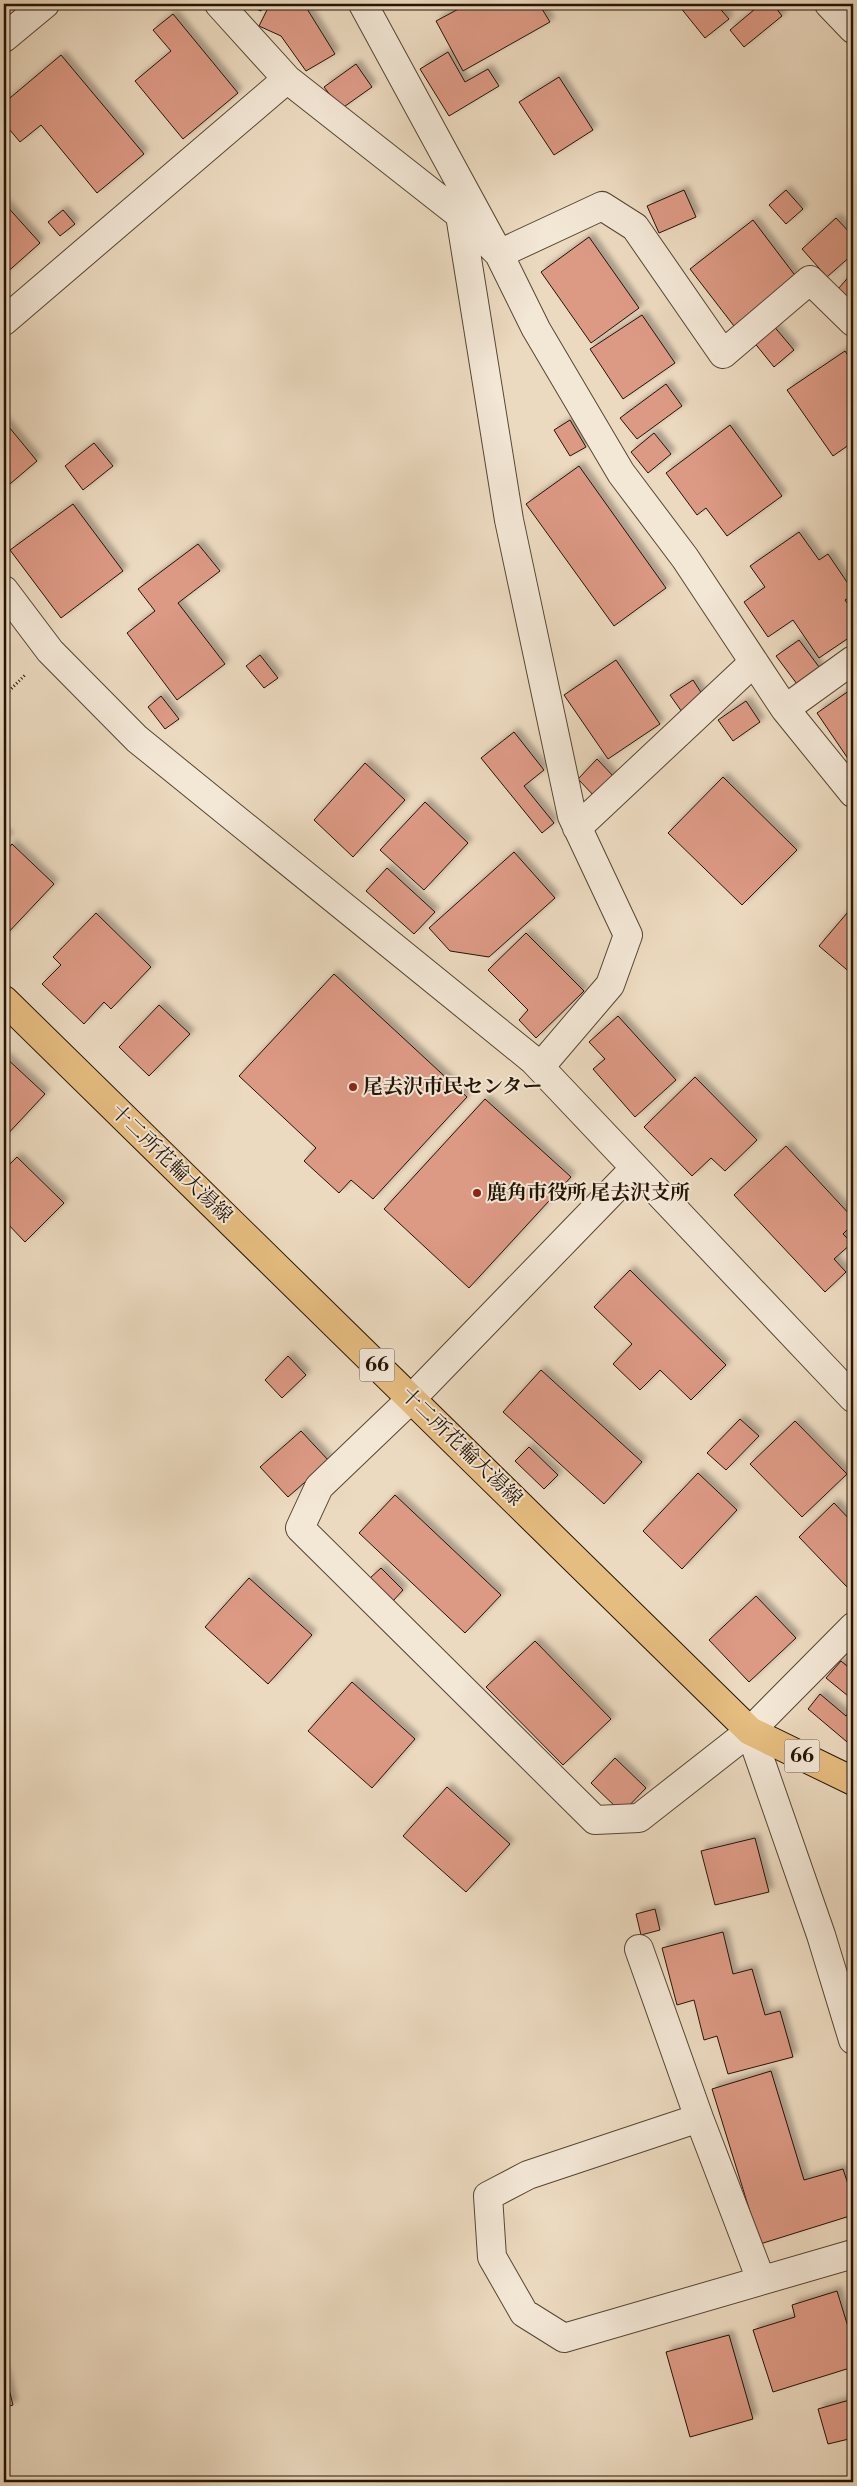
<svg xmlns="http://www.w3.org/2000/svg" width="857" height="2486" font-family="'Libre Bodoni','Noto Serif JP',serif">
  <style>
    .building { fill: #dc9984; stroke: #241404; filter: url(#shadow) }
    .lines { fill: none; stroke-linecap: round; stroke-linejoin: round }
    .minor-casing { stroke: #564633; stroke-width: 30 }
    .primary-casing { stroke: #241404; stroke-width: 30 }
    .path { stroke: #241404; stroke-width: 3; stroke-dasharray: 1 2.5; stroke-linecap: butt }
    .minor { stroke: #f3e7d6; stroke-width: 28 }
    .primary { stroke: #e6bd80; stroke-width: 28 }
    .poi-dot { fill: #8f2418; stroke: #f3e7d6; stroke-width: 2 }
    .labels { text-anchor: middle; dominant-baseline: central; stroke-width: 4; stroke-linejoin: round; paint-order: stroke }
    .shield { fill: #f3e7d6; stroke: #625343; stroke-width: 1 }
    .shield-label { font-size: 19px; font-weight: bold; fill: #241404 }
    .poi-label { font-size: 20px; font-weight: bold; fill: #241404; stroke: #f3e7d6; text-anchor: start }
    .street-label { font-size: 20px; fill: #241404; stroke: #f3e7d6 }
  </style>
  <defs>
    <filter id="shadow"><feDropShadow dx="4.5" dy="-4.5" stdDeviation="2.5" flood-color="#0004"/></filter>
  </defs>
  <rect width="100%" height="100%" fill="#ecdac0"/>
  <filter id="stains"><feTurbulence type="fractalNoise" baseFrequency=".004" numOctaves="4"/><feColorMatrix values="0 0 0 0 .2 0 0 0 0 .09 0 0 0 0 .02 0 0 0 .5 -.17"/></filter>
  <radialGradient id="worn" r=".72"><stop offset=".6" stop-color="#630" stop-opacity="0"/><stop offset="1" stop-color="#630" stop-opacity=".3"/></radialGradient>
  <!-- building -->
  <path class="building" d="M4,4H12L4,13Z
    M244,4H264L261,11Z
    M270,4H304L335,54L306,71L281,36L259,26Z
    M468,4H539L550,22L463,71L436,21Z
    M683,4H716L729,19L705,38L680,7Z
    M761,4H773L782,16L744,47L730,30Z
    M173,14L238,93L183,139L135,81L171,51L153,30Z
    M448,52L465,82L488,69L499,86L449,116L420,69Z
    M61,55L144,154L97,193L41,125L20,142L4,123V103Z
    M356,64L372,87L341,109L324,87Z
    M559,77L593,130L554,155L519,102Z
    M684,190L696,217L659,233L647,206Z
    M786,190L803,209L786,224L769,205Z
    M4,203L40,243L4,275Z
    M63,210L75,224L60,236L48,222Z
    M836,218L853,236V254L827,277L802,249Z
    M753,220L797,278L734,326L690,269Z
    M589,237L639,308L591,343L541,272Z
    M853,272V304L838,289Z
    M642,315L675,363L623,399L590,349Z
    M772,324L794,350L774,367L753,341Z
    M845,351L853,363V442L833,456L787,390Z
    M666,384L682,406L637,439L620,418Z
    M570,420L586,447L570,456L554,430Z
    M4,421L37,461L4,489Z
    M730,425L782,496L727,536L706,508L697,515L666,473Z
    M654,433L671,454L648,473L631,452Z
    M94,443L113,466L83,490L65,466Z
    M579,466L666,588L614,626L526,504Z
    M73,504L123,571L61,618L10,550Z
    M799,532L819,560L828,554L853,591V595L845,600L853,611V635L819,658L793,620L768,637L744,602L765,587L750,566Z
    M198,544L220,571L178,603L225,664L177,700L127,633L155,611L138,589Z
    M799,640L822,671L800,688L776,656Z
    M260,655L278,678L264,688L246,666Z
    M616,660L660,724L608,759L564,695Z
    M693,680L704,697L682,712L670,695Z
    M853,688V766L817,713Z
    M161,696L179,719L165,729L148,707Z
    M746,701L760,722L733,741L718,720Z
    M514,732L544,770L524,786L554,823L542,833L481,758Z
    M597,759L615,778L595,797L578,779Z
    M365,763L405,800L353,857L314,820Z
    M723,777L797,850L742,905L668,833Z
    M425,802L468,843L424,890L380,850Z
    M4,832L9,837L4,842Z
    M12,844L54,884L4,937V853Z
    M514,852L555,898L489,957L450,951L429,928Z
    M387,868L435,912L414,934L366,891Z
    M853,906V975L819,946Z
    M96,913L151,967L111,1009L104,1002L84,1024L42,984L61,965L53,957Z
    M526,933L584,991L536,1038L519,1020L528,1010L488,970Z
    M334,974L467,1097L373,1199L351,1180L339,1193L304,1161L316,1148L239,1076Z
    M159,1005L190,1034L149,1076L119,1047Z
    M618,1016L676,1080L635,1117L593,1069L605,1059L589,1042Z
    M4,1056L45,1094L4,1138Z
    M695,1077L757,1140L725,1171L711,1158L692,1176L644,1127Z
    M485,1099L571,1177L469,1288L384,1209Z
    M786,1146L853,1218V1224L843,1234L852,1243L834,1259L846,1272L825,1292L734,1195Z
    M17,1157L64,1203L25,1242L4,1220V1170Z
    M630,1270L726,1365L691,1400L660,1370L640,1390L613,1364L632,1344L594,1307Z
    M288,1356L306,1375L282,1398L265,1380Z
    M541,1370L642,1462L604,1504L503,1412Z
    M740,1419L759,1436L726,1470L707,1453Z
    M795,1421L847,1474L802,1517L750,1464Z
    M301,1431L329,1461L288,1497L260,1467Z
    M529,1447L558,1475L544,1489L515,1461Z
    M698,1473L737,1510L682,1569L643,1531Z
    M395,1495L501,1595L465,1633L359,1533Z
    M834,1503L853,1523V1580L847,1587L799,1537Z
    M381,1568L403,1590L393,1601L370,1578Z
    M249,1578L312,1635L268,1684L205,1627Z
    M756,1596L796,1638L749,1682L709,1640Z
    M535,1641L611,1719L563,1765L486,1687Z
    M841,1661L853,1671V1700L826,1678Z
    M352,1682L415,1739L372,1788L308,1731Z
    M820,1694L846,1716L853,1708V1747L808,1709Z
    M615,1758L646,1788L622,1813L591,1783Z
    M447,1787L510,1844L466,1892L403,1836Z
    M755,1838L769,1892L715,1905L701,1851Z
    M655,1909L660,1930L641,1935L636,1914Z
    M723,1932L733,1974L752,1969L765,2015L780,2011L793,2057L728,2074L717,2036L704,2040L694,2000L677,2005L662,1948Z
    M771,2071L804,2180L843,2169L853,2199V2215L760,2244L712,2089Z
    M837,2291L853,2343V2367L773,2392L753,2330L795,2317L792,2305Z
    M729,2335L753,2419L690,2437L666,2352Z
    M4,2369L13,2405L4,2408Z
    M853,2399V2438L828,2444L818,2409Z"/>
  <g class="lines">
    <defs>
      <path id="minor" d="M219,4L287,79L460,215L499,254L602,206L635,227L723,354L810,280L853,322
        M363,4L499,254L536,329L621,473L685,558L785,709L853,793
        M829,4L853,29
        M4,38L45,4
        M460,215L509,520L572,816L628,935L610,985L540,1067
        M4,321L287,79
        M4,590L50,651L137,739L533,1060L853,1398
        M785,709L853,660
        M577,828L754,662
        M635,1168L411,1399L319,1487L300,1528L595,1820L639,1818L750,1731L853,1627
        M750,1731L821,1935L853,2040
        M639,1949L699,2118L761,2280
        M699,2118L528,2175L488,2196L492,2257L524,2313L564,2338L853,2254"/>
      <path id="primary" d="M4,1000L750,1731L853,1781"/>
    </defs>
    <!-- minor casing -->
    <use href="#minor" class="minor-casing"/>
    <!-- primary casing -->
    <use href="#primary" class="primary-casing"/>
    <!-- path -->
    <path class="path" d="M4,696L25,675"/>
    <!-- minor -->
    <use href="#minor" class="minor"/>
    <!-- primary -->
    <use href="#primary" class="primary"/>
  </g>
  <!-- markers -->
  <g class="poi-dot">
    <circle cx="353" cy="1087" r="5"/>
    <circle cx="477" cy="1193" r="5"/>
  </g>
  <g class="labels">
    <!-- shield labels -->
    <g class="shield">
      <rect x="359.5" y="1348.5" width="35" height="33" rx="4"/>
      <rect x="784.5" y="1739.5" width="35" height="33" rx="4"/>
    </g>
    <g class="shield-label">
      <text x="377" y="1365">66</text>
      <text x="802" y="1756">66</text>
    </g>
    <!-- poi labels -->
    <g class="poi-label">
      <text x="363" y="1087">尾去沢市民センター</text>
      <text x="487" y="1193">鹿角市役所 尾去沢支所</text>
    </g>
    <!-- street labels -->
    <g class="street-label">
      <text transform="translate(171 1164) rotate(44)">十二所花輪大湯線</text>
      <text transform="translate(461 1447) rotate(44)">十二所花輪大湯線</text>
    </g>
  </g>
  <!-- margin -->
  <rect width="857" height="2486" fill="none" stroke="#ecdac0" stroke-width="20"/>
  <rect x="5" y="5" width="847" height="2476" fill="none" stroke="#241404" stroke-width="2.5"/>
  <rect x="10" y="10" width="837" height="2466" fill="none" stroke="#241404"/>
  <rect width="100%" height="100%" filter="url(#stains)"/>
  <rect width="100%" height="100%" fill="url(#worn)"/>
</svg>
